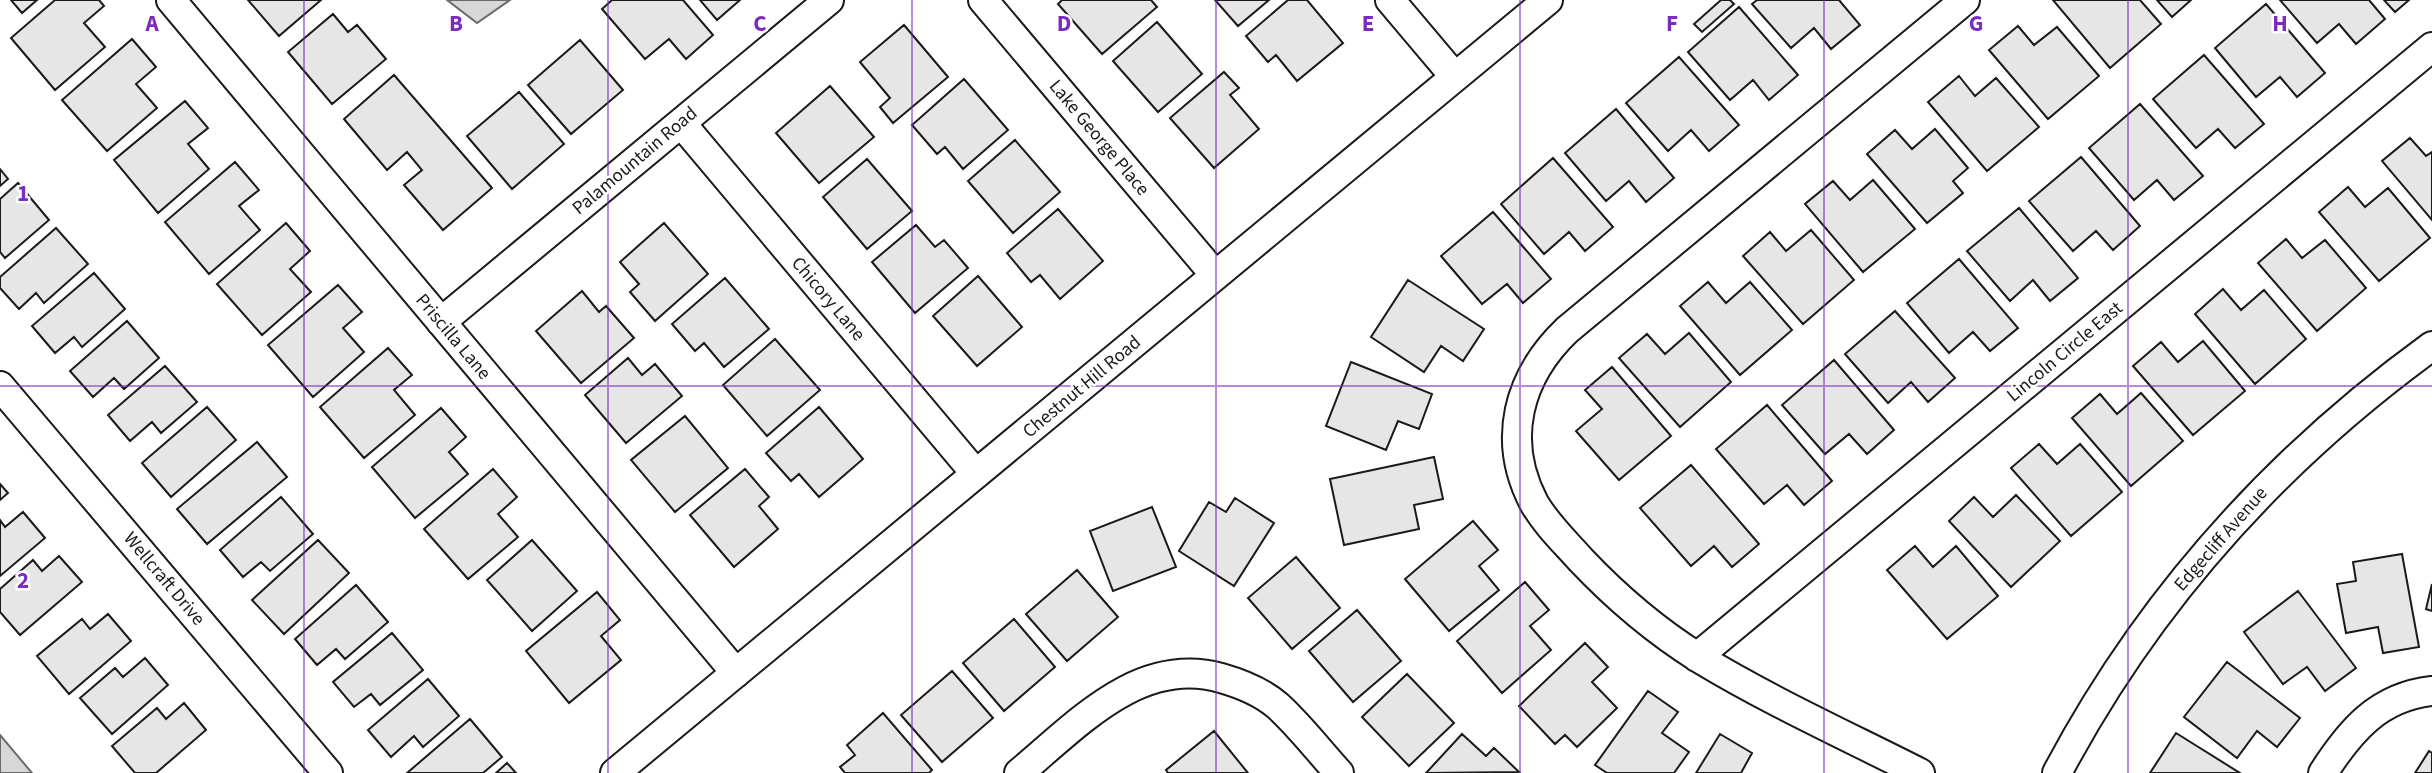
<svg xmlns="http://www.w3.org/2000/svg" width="2432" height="773" font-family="'Source Sans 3',sans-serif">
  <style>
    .water { fill: #d7d7d7; stroke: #6a6a6a; stroke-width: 2 }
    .building { fill: #e6e6e6; stroke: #1a1a1a; stroke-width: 2 }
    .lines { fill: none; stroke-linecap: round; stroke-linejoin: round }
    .street-casing { stroke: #1a1a1a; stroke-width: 32 }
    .street { stroke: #fff; stroke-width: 28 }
    .grid { fill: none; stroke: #7b2cbf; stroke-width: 2; stroke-opacity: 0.55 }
    .labels { text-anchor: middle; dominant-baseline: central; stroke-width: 5; stroke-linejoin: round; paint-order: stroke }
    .street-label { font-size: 19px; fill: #1a1a1a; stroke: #fff }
    .grid-label { font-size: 23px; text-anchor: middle; font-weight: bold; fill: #7b2cbf; stroke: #fff; stroke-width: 5; stroke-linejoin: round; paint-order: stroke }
  </style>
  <rect width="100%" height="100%" fill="#fff"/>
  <!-- water -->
  <path class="water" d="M447,0H510L477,23Z
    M0,735L32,773H0Z"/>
  <!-- building -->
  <path class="building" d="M11,0H37L22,13Z
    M55,0H99L104,6L84,23L105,47L55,90L11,38Z
    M248,0H321L279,36Z
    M612,0H683L713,35L686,59L669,39L645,59L602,9Z
    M700,0H740L717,20Z
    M1062,0H1151L1157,7L1102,54L1058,4Z
    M1215,0H1269L1238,26Z
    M1288,0H1307L1343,43L1297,81L1276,55L1268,62L1246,36Z
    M1721,0H1730L1734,4L1702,32L1694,24Z
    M1757,0H1839L1860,25L1831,49L1814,28L1791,48L1752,4Z
    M2053,0H2140L2161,24L2110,68Z
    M2157,0H2191L2172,17Z
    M2280,0H2369L2385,19L2356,44L2339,24L2317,43Z
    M2384,0H2409L2395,12Z
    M2266,4L2325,73L2297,97L2280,77L2256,97L2215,48Z
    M1739,7L1798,75L1769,100L1753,80L1730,100L1688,52Z
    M333,14L348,32L357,25L386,59L332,104L288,52Z
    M1157,22L1202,74L1158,112L1113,61Z
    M904,25L948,77L893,123L880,107L890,98L860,62Z
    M2018,26L2034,45L2057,27L2099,76L2048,119L1989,50Z
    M132,39L156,67L136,84L157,108L107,151L62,100Z
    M580,40L623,90L571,134L528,85Z
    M2204,55L2264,124L2235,148L2218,129L2196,148L2153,99Z
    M1679,57L1739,125L1709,151L1691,130L1668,151L1626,103Z
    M1224,72L1239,88L1230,95L1259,129L1214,168L1170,118Z
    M394,75L492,188L443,230L404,185L422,170L407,152L387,170L344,119Z
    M1959,76L1975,96L1996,78L2039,127L1987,171L1928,102Z
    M964,79L1008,130L963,169L945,147L937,154L912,125Z
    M830,86L874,137L819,183L776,133Z
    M519,92L564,144L512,189L467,136Z
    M185,101L208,128L188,144L209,169L158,213L114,160Z
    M2140,104L2203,176L2174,200L2157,180L2134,200L2089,148Z
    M1616,109L1674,178L1646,202L1629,181L1606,201L1565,153Z
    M1935,129L1968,168L1953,181L1963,193L1927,223L1867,154L1895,130L1912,149Z
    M2410,138L2426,156L2432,152V220L2382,161Z
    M1015,140L1060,192L1013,233L968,181Z
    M2081,157L2140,226L2113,250L2096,231L2073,251L2029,201Z
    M1553,158L1613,227L1585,251L1569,232L1544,254L1501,204Z
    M867,159L912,211L867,249L823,197Z
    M235,162L259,190L239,206L260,230L209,274L165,222Z
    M0,169L8,179L0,186Z
    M1873,180L1915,229L1863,272L1805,204L1833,181L1850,200Z
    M18,183L49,220L5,258L0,252V199Z
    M2348,187L2365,207L2388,188L2430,238L2379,281L2319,212Z
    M2019,208L2078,278L2050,301L2033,280L2010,301L1967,251Z
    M1058,209L1103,261L1060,299L1040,275L1031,282L1007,253Z
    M1493,212L1551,279L1523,303L1507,284L1482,304L1441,256Z
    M286,223L310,251L290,269L311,292L262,335L217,284Z
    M664,223L708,274L655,321L630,292L639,284L620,262Z
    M916,225L935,247L944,240L968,268L915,313L872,262Z
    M56,228L88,264L44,303L36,293L19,309L0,288V277Z
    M1811,230L1854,280L1803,324L1743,256L1770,232L1786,251Z
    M2286,239L2302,258L2325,240L2366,288L2317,331L2258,263Z
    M1959,259L2018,328L1990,351L1973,332L1949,353L1907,303Z
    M94,273L125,309L82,347L74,337L55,353L32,326Z
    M978,276L1022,327L977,366L933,316Z
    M725,278L769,329L724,367L704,343L695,351L672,324Z
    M1408,280L1484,329L1463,361L1441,346L1424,372L1371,337Z
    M1708,282L1726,303L1750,282L1792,330L1740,375L1680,306Z
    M338,285L362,312L343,328L364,352L313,397L268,345Z
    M2223,289L2241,310L2264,290L2306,339L2255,384L2195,314Z
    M582,291L599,312L606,306L634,338L581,383L536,331Z
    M1895,311L1955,378L1928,402L1911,382L1888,403L1845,354Z
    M127,321L159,358L124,389L114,378L93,397L70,371Z
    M1689,333L1731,382L1680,427L1619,358L1647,334L1665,354Z
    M775,339L820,390L767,436L723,385Z
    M2203,341L2245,391L2193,435L2133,366L2161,342L2178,362Z
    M388,348L412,375L394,390L415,415L364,458L320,407Z
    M628,358L642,375L655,364L682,396L626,443L585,395Z
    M1834,360L1894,430L1867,454L1849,434L1825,454L1782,405Z
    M1351,362L1432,394L1419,429L1398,421L1386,450L1326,426Z
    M165,366L197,402L161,433L152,422L130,441L108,415Z
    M1612,367L1671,436L1619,480L1576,431L1602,409L1585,390Z
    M2141,393L2183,441L2131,486L2072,418L2100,394L2117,414Z
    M1767,405L1832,481L1804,505L1787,485L1764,504L1716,449Z
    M207,407L236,440L171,497L142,463Z
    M819,407L863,459L819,497L799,474L791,481L766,453Z
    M441,408L466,437L449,452L468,474L415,518L372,467Z
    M685,416L728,468L675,512L631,460Z
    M257,442L287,477L207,544L177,509Z
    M2039,444L2057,464L2080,444L2122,492L2071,536L2011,468Z
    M1434,457L1443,499L1414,505L1419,529L1344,545L1330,479Z
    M1691,465L1759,544L1732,567L1714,546L1691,566L1640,508Z
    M493,469L517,497L498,514L518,537L468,579L424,529Z
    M745,469L769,497L759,506L778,529L734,567L690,515Z
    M0,484L8,493L0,500Z
    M2016,495L2060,541L2011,587L1949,521L1974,497L1993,517Z
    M281,497L313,534L270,571L261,562L243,577L220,550Z
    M1235,498L1274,523L1234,586L1179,551L1209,502L1226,512Z
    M1152,507L1176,567L1113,591L1090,531Z
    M23,512L45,538L0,576V520L5,527Z
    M1473,521L1498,550L1479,566L1499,590L1449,631L1405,579Z
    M318,540L349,573L284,634L252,600Z
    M532,540L577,591L532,631L487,580Z
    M1915,546L1933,567L1956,546L1998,596L1947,639L1887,570Z
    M2402,554L2419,647L2383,653L2378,627L2346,633L2337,584L2356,581L2353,562Z
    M59,556L82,582L20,635L0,612V589L33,560L42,571Z
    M1296,557L1340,608L1292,649L1248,598Z
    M1077,570L1118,617L1067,661L1026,614Z
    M1525,582L1549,610L1530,626L1551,650L1502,693L1457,641Z
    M2432,584V611L2426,609Z
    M356,585L388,622L345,659L336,649L317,665L295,639Z
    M2298,591L2356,668L2325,691L2307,667L2283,684L2244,632Z
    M597,592L620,620L601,636L621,660L569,703L526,651Z
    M1357,610L1401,661L1353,702L1309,651Z
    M108,614L131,641L69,694L37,656L82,619L90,629Z
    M1014,619L1055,667L1004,711L963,663Z
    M392,633L423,670L380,705L371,694L354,707L333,682Z
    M1585,643L1608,667L1592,682L1617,708L1577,747L1565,735L1555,744L1519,706Z
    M145,658L168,685L112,734L80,698L115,668L123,677Z
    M2227,662L2300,718L2277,747L2257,731L2237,758L2184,717Z
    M952,671L993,718L942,762L901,715Z
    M1407,674L1454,723L1409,766L1362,717Z
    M428,679L459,716L423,747L414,736L391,757L368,730Z
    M1648,691L1678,712L1662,733L1689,752L1674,773H1607L1595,765Z
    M184,703L206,730L156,773H135L112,746L157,708L166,719Z
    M883,713L932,770L929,773H845L840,767L855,755L847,745Z
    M470,719L502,757L483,773H407Z
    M1214,731L1248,773H1168L1166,770Z
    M2176,733L2240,773H2150Z
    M1462,734L1486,756L1494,748L1519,772L1426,773Z
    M1720,734L1752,753L1741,773H1696Z
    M2429,751L2432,753V773H2415Z
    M507,763L516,773H496Z"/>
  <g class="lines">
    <defs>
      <path id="street" d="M171,0L736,673
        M983,0L1215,275
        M1390,0L1455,77
        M681,123L976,474
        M441,322L829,0
        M0,386L328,773
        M1697,657L2432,47
        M615,773L1548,0
        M1019,773C1077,725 1139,655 1221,678C1242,684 1262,692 1278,706C1300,726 1319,751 1339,773
        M1920,773C1847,736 1770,701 1699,658C1656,631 1616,597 1581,560C1565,542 1546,524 1534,503C1501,440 1518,377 1567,330L1965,0
        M2057,773C2148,601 2275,460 2432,346
        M2323,773C2350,731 2378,697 2432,691"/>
    </defs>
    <!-- street casing -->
    <use href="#street" class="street-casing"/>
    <!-- street -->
    <use href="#street" class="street"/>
  </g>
  <!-- grid -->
  <path class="grid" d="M304,0V773M608,0V773M912,0V773M1216,0V773M1520,0V773M1824,0V773M2128,0V773M0,386H2432"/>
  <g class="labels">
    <!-- street labels -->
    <g class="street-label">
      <text transform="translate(1099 138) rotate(50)">Lake George Place</text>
      <text transform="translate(635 161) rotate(-40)">Palamountain Road</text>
      <text transform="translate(828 299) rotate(50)">Chicory Lane</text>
      <text transform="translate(453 337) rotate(50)">Priscilla Lane</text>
      <text transform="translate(2065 352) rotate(-40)">Lincoln Circle East</text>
      <text transform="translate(1082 387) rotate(-40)">Chestnut Hill Road</text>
      <text transform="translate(2221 539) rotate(-49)">Edgecliff Avenue</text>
      <text transform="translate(164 579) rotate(50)">Wellcraft Drive</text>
    </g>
  </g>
  <g class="grid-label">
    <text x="152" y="31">A</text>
    <text x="456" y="31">B</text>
    <text x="760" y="31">C</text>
    <text x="1064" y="31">D</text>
    <text x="1368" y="31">E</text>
    <text x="1672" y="31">F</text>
    <text x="1976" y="31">G</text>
    <text x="2280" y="31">H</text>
    <text x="23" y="201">1</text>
    <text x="23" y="588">2</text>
  </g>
</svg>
